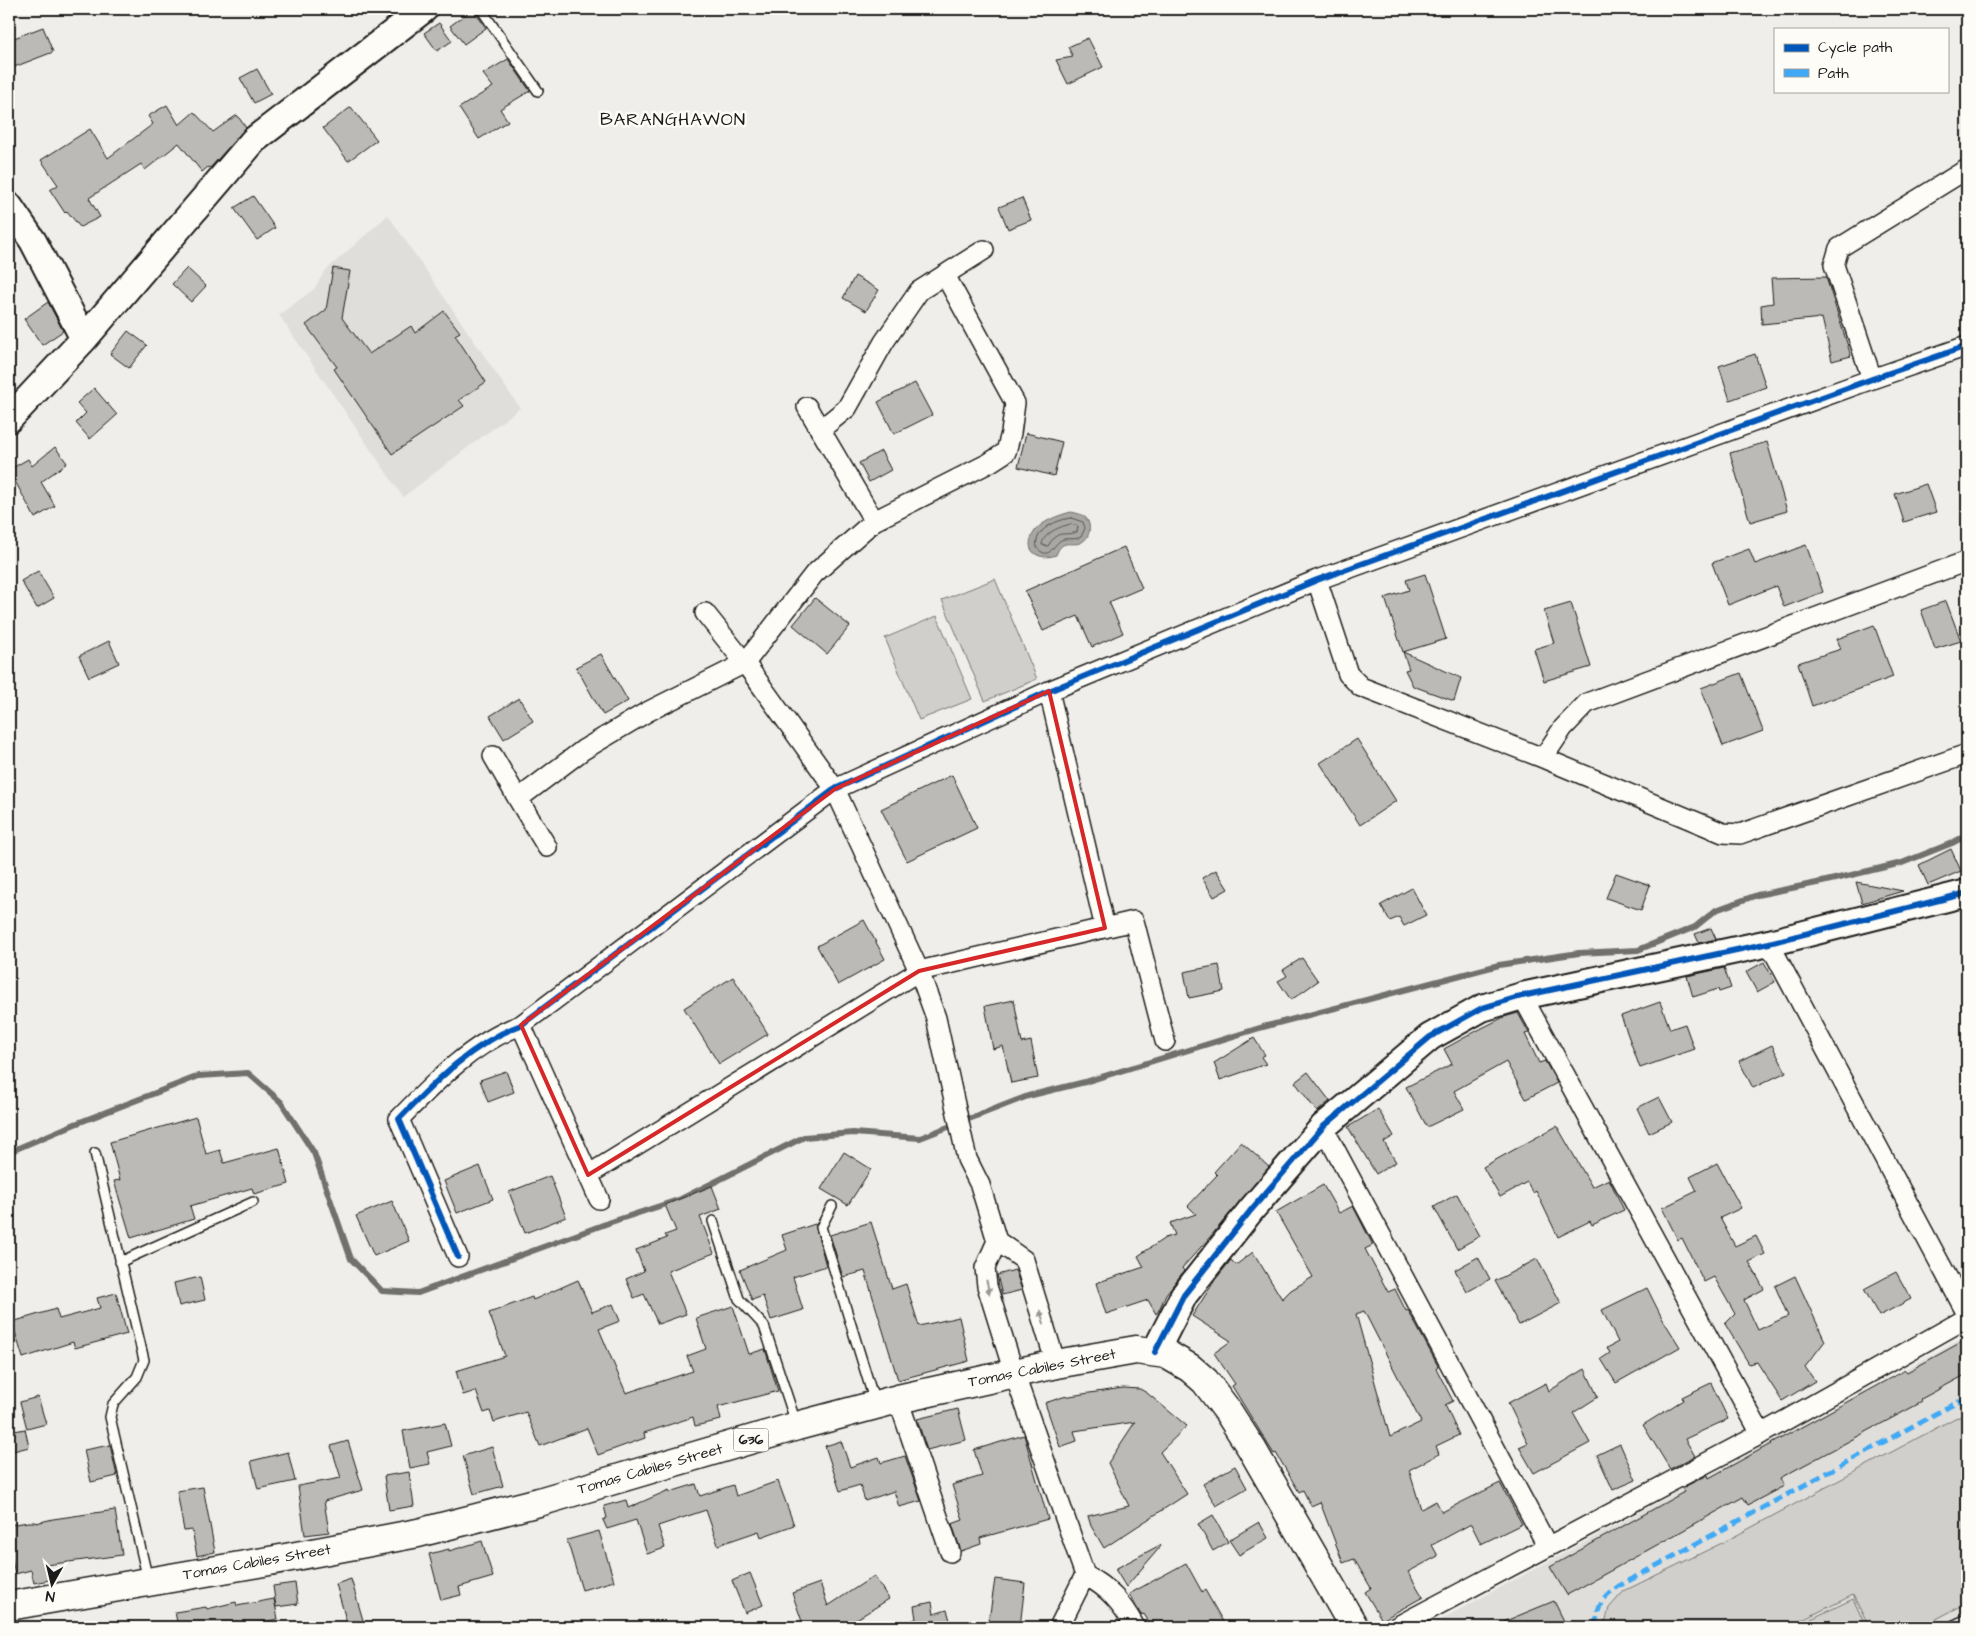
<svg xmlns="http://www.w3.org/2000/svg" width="1976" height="1636" font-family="'Architects Daughter',sans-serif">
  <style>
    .built { fill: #e0deda }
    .green { fill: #d0cfcc; stroke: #767674 }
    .water { fill: #a8a7a3; stroke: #706f6d }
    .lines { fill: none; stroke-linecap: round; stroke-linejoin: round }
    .shore { stroke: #545452; stroke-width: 1 }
    .stream { stroke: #706f6d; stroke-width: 6 }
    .building { fill: #bbbab6; stroke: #1c1c1c; fill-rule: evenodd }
    .lane-casing { stroke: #1c1c1c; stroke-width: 12 }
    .street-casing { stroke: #1c1c1c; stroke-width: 22 }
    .secondary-casing { stroke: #1c1c1c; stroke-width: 30 }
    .primary-casing { stroke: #1c1c1c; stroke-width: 31 }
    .lane { stroke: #fdfcf7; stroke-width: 9 }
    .street { stroke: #fdfcf7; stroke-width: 19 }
    .secondary { stroke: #fdfcf7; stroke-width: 26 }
    .primary { stroke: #fdfcf7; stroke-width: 28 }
    .quiet { stroke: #3fa9f5; stroke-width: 5; stroke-dasharray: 10 5; stroke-linecap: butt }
    .cycleway-casing { stroke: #fdfcf7; stroke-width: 9 }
    .cycleway { stroke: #0057b8; stroke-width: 6 }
    .oneway { fill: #989794 }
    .marked { fill: none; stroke: #d62828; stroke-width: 4; stroke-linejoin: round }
    .labels { text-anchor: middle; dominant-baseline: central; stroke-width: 5; stroke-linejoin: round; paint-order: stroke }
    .shield { fill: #fdfcf7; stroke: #605f5e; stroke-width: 1 }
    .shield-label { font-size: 14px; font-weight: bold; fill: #1c1c1c }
    .street-label { font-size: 15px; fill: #1c1c1c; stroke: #fdfcf7 }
    .quarter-label { font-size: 18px; letter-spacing: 1px; fill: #1c1c1c; stroke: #fdfcf7 }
  </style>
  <rect width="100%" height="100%" fill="#f0eeea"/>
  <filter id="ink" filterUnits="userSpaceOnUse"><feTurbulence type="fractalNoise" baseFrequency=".02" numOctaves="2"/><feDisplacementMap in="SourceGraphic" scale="10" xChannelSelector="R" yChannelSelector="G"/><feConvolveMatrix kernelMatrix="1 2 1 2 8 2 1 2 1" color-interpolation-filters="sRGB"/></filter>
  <g filter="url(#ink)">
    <!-- built -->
    <path class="built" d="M388,215L520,408L403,497L279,315L314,289L325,271Z
      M1967,1336V1627H1427Z"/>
    <!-- green -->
    <path class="green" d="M995,579L1037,679L985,701L942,600Z
      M937,616L972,699L919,720L885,638Z
      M1967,1415V1603L1921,1627H1869L1853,1595L1788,1627H1604L1609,1608L1624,1591L1726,1541L1955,1418Z
      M1853,1599L1866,1627H1794Z"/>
    <!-- water -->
    <path class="water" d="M1071,512C1076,513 1082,514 1086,518C1092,525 1090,538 1082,542C1076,546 1068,542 1063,545C1059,547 1058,551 1056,555C1040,561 1023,552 1033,534C1039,522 1059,515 1071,512Z"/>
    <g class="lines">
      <!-- shore -->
      <path class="shore" d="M1071,518L1083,522L1085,528L1081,537C1074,540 1070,538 1064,539C1053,541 1051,563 1037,548C1033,530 1056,520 1071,518Z
        M1071,524L1078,526L1077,532C1062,537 1059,528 1048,546L1042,545C1043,533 1061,526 1071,524Z"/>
      <!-- stream -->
      <path class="stream" d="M9,1152L75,1124L199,1076L248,1073L281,1102L314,1153L351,1259L382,1291L418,1293L611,1222L681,1199L804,1137L853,1133L920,1138L1028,1096L1085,1082L1263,1027L1499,965L1579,953L1638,950L1695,927L1716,910L1757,895L1822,882L1902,863L1952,843L1967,835"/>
    </g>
    <!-- building -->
    <path class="building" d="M473,9L486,28L464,44L450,26Z
      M439,23L452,41L437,51L424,33Z
      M43,27L53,52L9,69V40Z
      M1088,38L1103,67L1068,84L1056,60L1073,57L1068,47Z
      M508,59L530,91L500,109L508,121L479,139L459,108L493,87L483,74Z
      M257,69L271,94L254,103L240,78Z
      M167,105L179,125L194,112L213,132L237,115L246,128L210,168L208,167L202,172L179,143L145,170L141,164L89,198L100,217L80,227L67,211L65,213L50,190L58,185L41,160L90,129L108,158L153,124L148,116Z
      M351,107L377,140L348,161L323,128Z
      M253,196L275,228L257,240L234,208Z
      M1022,198L1031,220L1008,229L999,207Z
      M187,268L206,286L191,302L172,284Z
      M333,268L350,271L342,318L369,354L411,326L415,333L444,311L460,332L455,335L486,382L459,400L464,406L392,454L334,369L337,367L306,325L326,310Z
      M855,276L879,290L866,311L843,298Z
      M1826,277L1851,356L1832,361L1822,318L1762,324L1761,305L1773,303L1771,278Z
      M48,302L63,331L42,345L24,319Z
      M128,331L147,345L129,368L110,354Z
      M1755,354L1766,387L1730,400L1719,366Z
      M915,383L932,415L894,434L878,402Z
      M94,388L117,415L90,439L76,423L86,413L77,403Z
      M1026,433L1062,442L1054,476L1018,467Z
      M1767,442L1787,511L1750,522L1730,453Z
      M55,447L67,463L41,482L55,506L35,518L9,470L28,459L32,466Z
      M881,451L891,470L869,482L859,463Z
      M1926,484L1936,512L1904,522L1895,494Z
      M1806,545L1823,592L1784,607L1776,586L1728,605L1712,563L1749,549L1755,564Z
      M1124,547L1142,588L1109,602L1123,633L1092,647L1078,616L1043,631L1025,591Z
      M38,571L54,598L37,608L21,581Z
      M1425,574L1446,639L1403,652L1385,598L1409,590L1406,580Z
      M815,598L850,626L827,654L793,625Z
      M1946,601L1961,641L1935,649L1921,610Z
      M1571,603L1591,667L1544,681L1534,649L1554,643L1544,611Z
      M1874,625L1893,677L1812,706L1798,663L1841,649L1837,639Z
      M109,641L119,663L89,677L79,656Z
      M1403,652L1461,678L1454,701L1413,686L1405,670L1409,669Z
      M601,654L628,701L603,715L576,667Z
      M1741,673L1763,731L1723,746L1701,688Z
      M519,698L533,721L504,739L490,716Z
      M1357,739L1396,801L1360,825L1320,763Z
      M952,775L977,828L907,861L881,809Z
      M1951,849L1961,871L1928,885L1919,865Z
      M1216,870L1228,889L1214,897L1202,878Z
      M1616,873L1650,885L1641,910L1606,898Z
      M1856,882L1903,891L1862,903Z
      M1412,888L1426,915L1404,926L1399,917L1390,921L1381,905Z
      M864,920L885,959L838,985L817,946Z
      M1711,928L1716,939L1699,943L1695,934Z
      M1302,958L1318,981L1291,1000L1278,981L1287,976L1283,970Z
      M1764,962L1775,982L1757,992L1746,972Z
      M1219,965L1224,991L1189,998L1184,972Z
      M1724,968L1731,988L1719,992L1718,989L1693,997L1687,976Z
      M733,977L768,1034L719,1064L684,1008Z
      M1014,1000L1022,1043L1031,1041L1038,1078L1011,1083L1003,1046L993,1049L985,1006Z
      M1660,1002L1670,1029L1685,1024L1694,1049L1640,1068L1621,1016Z
      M1518,1013L1529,1033L1525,1034L1539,1063L1545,1061L1557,1083L1526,1099L1506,1062L1454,1091L1464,1109L1427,1127L1406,1087L1452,1064L1444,1049L1482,1028L1504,1017Z
      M1254,1038L1265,1055L1261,1057L1266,1064L1220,1080L1214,1063Z
      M1772,1045L1786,1072L1753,1088L1739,1061Z
      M506,1071L514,1092L488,1102L480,1080Z
      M1308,1072L1330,1101L1317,1112L1295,1082Z
      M1659,1097L1672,1122L1649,1133L1637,1108Z
      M1378,1109L1394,1136L1384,1142L1396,1162L1376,1174L1348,1127Z
      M196,1117L206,1154L220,1150L224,1163L279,1148L289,1184L254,1194L252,1188L190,1206L194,1219L131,1238L114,1181L120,1180L110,1142Z
      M1557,1126L1592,1187L1609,1179L1624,1210L1592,1225L1590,1221L1558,1237L1536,1191L1533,1193L1527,1182L1500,1197L1483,1167Z
      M1241,1142L1269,1167L1210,1237L1182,1268L1184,1271L1166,1294L1159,1310L1156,1314L1148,1300L1106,1314L1096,1283L1144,1267L1138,1256L1165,1238L1175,1235L1170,1223L1196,1214L1188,1206L1217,1175L1214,1172Z
      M844,1152L871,1169L848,1205L821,1189Z
      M1717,1163L1741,1208L1720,1218L1735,1246L1756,1236L1765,1254L1749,1262L1764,1289L1744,1300L1758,1330L1788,1316L1775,1286L1795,1276L1825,1341L1805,1367L1815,1381L1782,1401L1757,1362L1749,1364L1725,1324L1735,1314L1714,1277L1704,1282L1682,1238L1678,1240L1662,1208L1697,1191L1690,1177Z
      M480,1166L493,1199L457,1213L444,1181Z
      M550,1176L566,1217L525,1233L509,1192Z
      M1323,1185L1339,1213L1353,1206L1373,1245L1365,1249L1388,1292L1395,1289L1406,1311L1408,1310L1438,1366L1436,1368L1453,1401L1445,1405L1459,1435L1436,1446L1439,1454L1409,1470L1421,1509L1436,1501L1442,1512L1500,1483L1522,1524L1481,1544L1471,1524L1432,1545L1438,1556L1408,1572L1423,1597L1382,1620L1365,1592L1371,1588L1354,1559L1343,1563L1320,1502L1311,1506L1303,1490L1299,1492L1276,1453L1274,1454L1232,1386L1235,1384L1214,1353L1231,1341L1192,1316L1215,1280L1231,1260L1236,1265L1253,1252L1282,1299L1291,1290L1313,1277L1276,1212ZM1364,1311L1421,1422L1390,1437L1356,1314Z
      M712,1186L721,1209L700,1217L714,1253L668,1271L686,1314L658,1324L644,1294L634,1298L626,1279L644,1271L636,1250L667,1238L665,1235L676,1231L665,1205Z
      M1457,1194L1480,1236L1457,1249L1434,1207Z
      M392,1201L409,1241L374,1256L356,1216Z
      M871,1222L892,1289L906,1284L919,1326L959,1317L969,1361L898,1380L865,1271L843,1277L830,1235Z
      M815,1224L826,1266L793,1277L803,1310L771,1320L763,1296L752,1300L740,1270L787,1250L782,1235Z
      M1478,1257L1490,1279L1467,1292L1455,1270Z
      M1537,1259L1561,1303L1519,1325L1495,1281Z
      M1015,1270L1022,1290L1002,1295L997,1275Z
      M1896,1272L1911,1299L1879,1316L1864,1289Z
      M200,1277L205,1300L179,1306L174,1283Z
      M578,1280L592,1312L613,1304L620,1321L599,1329L626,1393L693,1371L687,1356L706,1349L696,1318L733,1306L749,1354L765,1349L778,1391L718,1407L721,1420L695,1426L693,1417L644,1433L645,1438L598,1455L587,1428L540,1446L526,1412L494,1422L490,1411L484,1413L476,1391L463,1395L456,1371L505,1356L489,1313L532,1297L533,1300Z
      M1647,1288L1662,1318L1680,1347L1616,1383L1601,1359L1610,1353L1607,1348L1618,1342L1602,1310Z
      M116,1293L127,1334L75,1348L73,1342L23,1358L12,1322L56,1309L59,1319L100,1308L97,1298Z
      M1967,1339V1374L1921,1399L1922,1402L1780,1478L1784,1486L1748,1505L1743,1497L1567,1595L1550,1567L1684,1492L1682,1488L1708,1475L1709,1478L1905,1370L1907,1372Z
      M1585,1369L1598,1397L1573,1413L1590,1443L1534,1473L1519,1447L1528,1443L1508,1403L1546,1383L1549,1391Z
      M1711,1383L1728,1419L1685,1439L1695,1456L1670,1469L1643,1425L1683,1400L1682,1397Z
      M1123,1388L1140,1389L1147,1393L1187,1426L1160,1452L1187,1494L1104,1548L1091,1526L1088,1516L1129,1506L1108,1463L1135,1422L1074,1431L1077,1441L1060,1447L1045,1403L1063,1397Z
      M38,1397L46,1424L27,1429L20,1402Z
      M958,1409L966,1440L927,1450L917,1419Z
      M445,1423L451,1446L427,1452L430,1464L410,1468L403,1431Z
      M25,1429L29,1447L9,1452V1432Z
      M1024,1435L1048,1519L980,1538L981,1544L961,1551L952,1524L963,1520L952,1485L982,1476L974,1450Z
      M348,1441L363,1490L324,1501L329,1532L305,1535L298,1486L341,1478L331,1446Z
      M841,1441L850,1467L879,1457L881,1463L905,1456L921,1501L899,1507L894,1491L865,1501L860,1485L840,1491L825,1446Z
      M1620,1444L1636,1480L1613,1490L1597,1455Z
      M110,1445L117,1476L91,1482L84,1450Z
      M492,1447L503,1486L474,1494L463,1456Z
      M288,1452L295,1481L258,1489L251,1461Z
      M1235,1466L1247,1488L1216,1506L1203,1484Z
      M409,1472L414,1506L389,1510L384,1476Z
      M778,1481L794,1525L761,1537L759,1531L718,1545L706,1510L658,1526L665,1548L647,1554L636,1520L607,1529L603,1520L607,1518L604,1506L626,1500L628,1508L669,1490L670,1492L696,1484L700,1496L733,1485L736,1496Z
      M203,1487L215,1552L197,1556L192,1530L184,1531L177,1491Z
      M115,1510L122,1555L46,1565L49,1580L34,1583L31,1570L15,1574L9,1546V1525L28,1522H35L36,1523L53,1519Z
      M1213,1515L1228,1542L1213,1551L1198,1524Z
      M1259,1522L1268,1538L1239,1555L1229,1540Z
      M599,1531L614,1581L582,1590L567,1540Z
      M482,1541L493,1577L459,1587L461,1595L441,1600L429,1554L449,1549V1551Z
      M1160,1545L1161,1546L1126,1587L1115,1569Z
      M1186,1563L1202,1592L1205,1590L1226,1627H1152L1144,1614L1141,1615L1129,1594Z
      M750,1573L763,1605L745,1613L732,1581Z
      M874,1576L889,1599L844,1627H804L792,1593L820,1583L828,1606Z
      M351,1579L365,1627H348L336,1584Z
      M995,1579L1025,1583L1020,1627H988Z
      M295,1583L298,1604L276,1607L273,1586Z
      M274,1599L278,1619L237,1627H178L175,1612L206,1607L207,1609L236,1602L237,1606Z
      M1554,1601L1567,1627H1491Z
      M932,1602L934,1614L947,1610L952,1627H903V1623L916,1619L914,1606Z"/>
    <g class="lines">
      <defs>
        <path id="lane" d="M481,9L538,91
          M95,1153L144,1360L137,1377L113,1404L110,1417L148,1580
          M832,1206L821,1227L875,1403
          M713,1221L739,1299L764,1326L796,1423
          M120,1262L253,1202
          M1950,1627L1967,1619"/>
        <path id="street" d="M1872,379L1834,265L1839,248L1967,169
          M820,430L847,408L884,342L919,291L984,250
          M874,521L989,463L1006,452L1011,433L1015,403L945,275
          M1317,580L1348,674L1361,687L1543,758L1723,833L1740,834L1967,754
          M705,613L745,663L814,574L874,521L807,407
          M1049,691L1105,928
          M493,756L518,799L583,750L647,712L745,663L835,789L919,971L936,1018L967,1159L980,1185L997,1241L1024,1260L1056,1364
          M1543,758L1563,728L1587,703L1967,561
          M518,799L547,847
          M1769,943L1967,1314
          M1522,996L1761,1434
          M521,1025L599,1199
          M1323,1127L1548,1547
          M588,1175L919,971L1134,921L1165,1041
          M997,1241L985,1268L987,1286L1014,1373L1085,1575C1109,1588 1122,1603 1135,1627
          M458,1257L399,1119C434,1083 472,1043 521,1025L835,789L1049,691L1317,580L1872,379L1967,346
          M898,1399L950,1552
          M1059,1627L1085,1575
          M1396,1627L1761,1434L1967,1318"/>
        <path id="secondary" d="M9,206L33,241L84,339
          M9,419L84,339L254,140L424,9
          M1155,1352L1184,1295L1251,1210L1323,1127L1430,1037L1482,1008L1522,996L1769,943L1967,893"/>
        <path id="primary" d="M9,1606L275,1560L418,1533L539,1502L797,1426L898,1399L1056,1364L1136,1350L1166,1354L1190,1368L1205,1381L1227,1410L1252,1449L1354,1627"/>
      </defs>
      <!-- lane casing -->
      <use href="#lane" class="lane-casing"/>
      <!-- street casing -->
      <use href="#street" class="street-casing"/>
      <!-- secondary casing -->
      <use href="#secondary" class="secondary-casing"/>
      <!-- primary casing -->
      <use href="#primary" class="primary-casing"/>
      <!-- lane -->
      <use href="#lane" class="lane"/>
      <!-- street -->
      <use href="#street" class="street"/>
      <!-- secondary -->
      <use href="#secondary" class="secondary"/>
      <!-- primary -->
      <use href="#primary" class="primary"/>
      <!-- quiet -->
      <path class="quiet" d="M1595,1627C1599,1604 1600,1600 1619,1586L1935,1414L1958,1402L1967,1401"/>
      <defs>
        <path id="cycleway" d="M458,1257L399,1119C434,1083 472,1043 521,1025L835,789L1049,691L1317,580L1872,379L1967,346
          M1155,1352L1184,1295L1251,1210L1323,1127L1430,1037L1482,1008L1522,996L1769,943L1967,893"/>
      </defs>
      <!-- cycleway casing -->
      <use href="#cycleway" class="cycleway-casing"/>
      <!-- cycleway -->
      <use href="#cycleway" class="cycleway"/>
    </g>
    <!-- one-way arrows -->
    <defs><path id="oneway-solid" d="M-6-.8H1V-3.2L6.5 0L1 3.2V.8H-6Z" transform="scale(1.25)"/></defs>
    <g class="oneway">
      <use href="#oneway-solid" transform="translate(988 1287) rotate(77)"/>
      <use href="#oneway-solid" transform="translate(1042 1317) rotate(-107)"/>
    </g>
  </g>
  <!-- marked area -->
  <path class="marked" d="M1049,691L1105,928L919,971L588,1175L521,1025L835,789Z"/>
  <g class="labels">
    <!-- shield labels -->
    <rect class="shield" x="733.5" y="1428.5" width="35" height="23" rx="4"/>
    <g class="shield-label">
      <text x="751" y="1440">636</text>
    </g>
    <!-- street labels -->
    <g class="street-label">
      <text transform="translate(1042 1368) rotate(-11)">Tomas Cabiles Street</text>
      <text transform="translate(650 1469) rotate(-16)">Tomas Cabiles Street</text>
      <text transform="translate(257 1562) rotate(-10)">Tomas Cabiles Street</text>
    </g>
    <!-- quarter labels -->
    <g class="quarter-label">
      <text x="673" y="119">BARANGHAWON</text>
    </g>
  </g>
  <!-- margin -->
  <rect width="1976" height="1636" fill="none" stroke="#fdfcf7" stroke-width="30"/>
  <rect x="15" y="15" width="1946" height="1606" fill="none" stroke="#1c1c1c" stroke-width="2" filter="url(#ink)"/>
  <!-- legend -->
  <rect x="1774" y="28" width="175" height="65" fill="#fdfcf7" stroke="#a3a29f"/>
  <rect x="1784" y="44" width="25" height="8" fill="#0057b8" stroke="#a3a29f"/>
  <text x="1818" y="52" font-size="15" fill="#1c1c1c">Cycle path</text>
  <rect x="1784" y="69" width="25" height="8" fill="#3fa9f5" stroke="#a3a29f"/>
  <text x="1818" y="78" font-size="15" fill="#1c1c1c">Path</text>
  <!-- north arrow -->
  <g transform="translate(52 1584) rotate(188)" stroke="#fdfcf7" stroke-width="4" paint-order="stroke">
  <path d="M0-4L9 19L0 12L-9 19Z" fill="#1c1c1c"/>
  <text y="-8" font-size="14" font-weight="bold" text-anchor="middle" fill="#1c1c1c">N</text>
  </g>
</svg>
